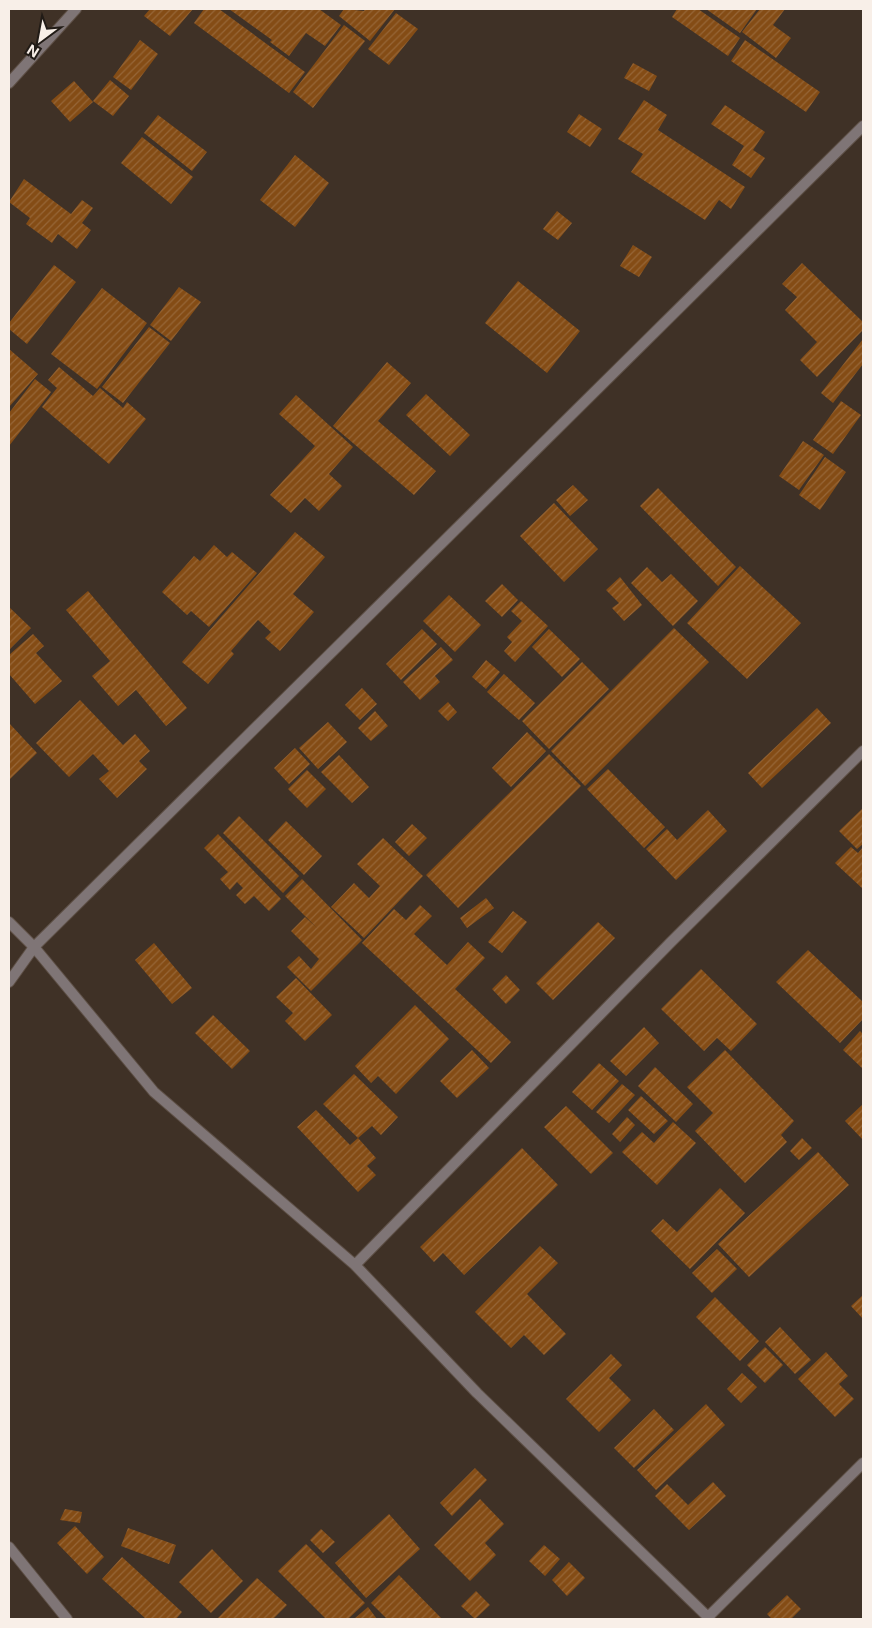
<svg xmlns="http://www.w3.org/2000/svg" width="872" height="1628" font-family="Inter,sans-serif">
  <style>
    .building { fill: url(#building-hatch) }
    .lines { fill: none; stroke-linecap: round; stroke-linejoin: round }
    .minor-casing { stroke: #5d4f45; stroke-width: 12 }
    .minor { stroke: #7f7576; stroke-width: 10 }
  </style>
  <defs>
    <pattern id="building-hatch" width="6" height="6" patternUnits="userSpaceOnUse" patternTransform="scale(1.25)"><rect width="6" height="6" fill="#844c15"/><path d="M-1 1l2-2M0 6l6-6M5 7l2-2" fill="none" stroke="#966637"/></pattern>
  </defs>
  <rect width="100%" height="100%" fill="#3f3126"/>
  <!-- building -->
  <path class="building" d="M150,9H193L170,36L144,16Z
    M204,9H219L305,72L289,93L194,23Z
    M229,9H319L341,25L325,46L306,33L289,56L270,42L272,40Z
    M344,9L364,11L365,9H395L370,41L339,16Z
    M677,9H698L740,38L728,56L672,17Z
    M706,9H757L740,33Z
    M760,9H785L773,25L791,38L776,58L742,32Z
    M396,13L418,29L389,65L368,49Z
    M344,25L365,41L313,108L293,92Z
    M140,40L158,54L131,90L113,77Z
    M745,40L820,92L806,112L731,61Z
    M633,63L657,76L649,91L624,78Z
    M110,80L129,96L113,116L93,101Z
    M74,81L93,102L70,122L51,101Z
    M644,100L667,115L658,130L745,187L731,209L719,200L705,220L631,172L643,154L618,139Z
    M725,105L765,132L753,150L765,158L751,178L732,165L744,146L711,124Z
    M579,114L602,129L590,147L567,132Z
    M158,115L207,152L192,171L144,133Z
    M142,137L193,177L171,204L121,163Z
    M295,155L329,183L295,227L260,200Z
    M24,179L71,214L82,200L93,208L82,223L91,230L77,249L58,234L52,243L26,224L30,218L9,202Z
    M557,211L572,223L558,240L543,229Z
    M633,245L652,257L639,277L620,266Z
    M802,263L863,322V330L817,377L800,360L817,342L785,310L797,297L782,284Z
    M54,265L76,282L27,344L9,329V323Z
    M518,281L580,331L547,373L485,323Z
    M179,287L201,302L171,341L150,325Z
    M102,288L147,323L97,389L51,354Z
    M149,327L170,343L123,403L102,387Z
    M863,339V364L833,403L821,393Z
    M9,349L38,374L9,407Z
    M387,362L411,383L378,421L436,471L414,495L333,426Z
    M59,367L93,396L100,388L123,408L127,402L146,419L109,464L42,407L57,388L48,380Z
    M35,379L51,392L9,446V413Z
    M426,394L470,435L450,456L406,415Z
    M296,395L353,447L329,474L342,486L319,511L305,498L291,513L270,495L315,446L279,414Z
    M841,401L861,415L833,454L813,440Z
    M803,441L824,455L799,490L779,476Z
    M825,457L846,472L820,510L799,495Z
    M573,485L588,500L570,516L556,500Z
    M658,488L736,567L718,586L640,506Z
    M554,503L598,549L564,582L520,536Z
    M295,532L325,557L293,594L314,612L280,651L265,638L271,632L258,620L231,651L234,654L208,684L182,662Z
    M214,545L227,557L232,552L257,573L209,627L191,611L187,615L162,592L194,556L200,561Z
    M740,566L801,623L747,679L687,623Z
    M647,567L662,582L671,574L698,601L673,626L631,583Z
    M620,577L642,605L624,621L612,608L619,603L606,590Z
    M502,584L518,600L502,617L485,601Z
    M88,591L187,708L166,726L136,690L118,706L92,676L110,661L66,610Z
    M449,595L481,625L455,652L423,621Z
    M521,601L548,626L515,662L504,651L512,642L507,637L522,621L511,611Z
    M9,607L31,628L9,650Z
    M674,628L709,662L585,786L551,751Z
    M422,629L437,644L401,680L386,664Z
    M549,629L580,659L562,677L532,647Z
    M33,634L44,646L36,653L62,681L35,704L9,674V655Z
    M441,647L453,660L435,676L440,682L420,700L403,682Z
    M486,660L500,672L486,689L472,677Z
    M582,662L609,689L549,749L522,721Z
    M504,674L535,703L519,720L487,692Z
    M362,688L377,704L360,720L345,705Z
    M80,700L123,745L135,734L150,751L139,761L147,769L117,798L99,779L109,771L93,754L69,777L36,743Z
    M448,702L457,712L448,721L438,711Z
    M817,708L831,723L762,788L748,773Z
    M375,711L388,726L371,741L358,728Z
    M328,722L347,742L318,769L299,748Z
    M9,723L37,753L9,780Z
    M527,732L546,751L511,787L492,768Z
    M295,748L310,764L289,784L274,768Z
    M549,754L581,786L458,908L426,875Z
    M339,755L369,787L352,803L321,772Z
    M608,769L665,827L644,848L587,789Z
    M307,770L326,789L307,808L288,789Z
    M863,808V844L857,849L839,831Z
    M708,810L727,831L676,880L646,849L667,829L677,840Z
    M239,816L299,876L283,893L223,833Z
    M286,821L322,856L304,875L268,840Z
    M412,824L427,838L409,856L395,842Z
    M218,834L281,899L269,911L254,896L245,904L236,895L243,888L237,882L230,890L220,879L228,872L204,848Z
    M383,838L423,876L364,938L331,907L354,883L369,898L380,886L357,864Z
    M851,847L858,853L863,847V889L835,863Z
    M302,879L362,940L311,991L287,967L299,956L311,969L319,959L291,931L305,917L317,928L285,896Z
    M486,898L494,908L467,928L460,918Z
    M420,905L432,916L414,934L447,965L468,942L485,958L455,989L511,1042L491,1063L362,943L394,909L406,920Z
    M513,911L527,922L502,953L488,942Z
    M598,922L615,938L553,1000L536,983Z
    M154,943L192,988L172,1004L135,960Z
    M808,950L863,1002V1019L840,1043L776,982Z
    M701,969L757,1024L731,1051L717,1038L704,1051L661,1009Z
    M506,975L520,990L506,1004L492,989Z
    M296,978L332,1015L305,1041L285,1021L293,1013L276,997Z
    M415,1005L449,1039L396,1094L378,1076L371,1083L355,1066Z
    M213,1015L250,1051L232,1069L195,1033Z
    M644,1027L659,1043L626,1076L610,1061Z
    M860,1031L863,1034V1069L843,1050Z
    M472,1050L489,1068L457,1098L440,1081Z
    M725,1050L794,1121L781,1135L787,1142L745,1183L695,1131L713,1113L687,1087Z
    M599,1063L619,1081L592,1110L572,1092Z
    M655,1067L693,1104L676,1122L638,1086Z
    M354,1074L398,1117L381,1135L372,1126L358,1138L376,1158L367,1166L376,1175L358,1192L297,1127L316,1110L350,1145L358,1138L323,1104Z
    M622,1084L635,1095L609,1123L596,1112Z
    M641,1096L668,1121L654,1134L628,1110Z
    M863,1104V1140L845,1121Z
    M566,1106L613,1153L591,1174L544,1127Z
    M627,1117L635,1125L620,1142L612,1134Z
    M673,1122L696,1143L657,1185L622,1152L642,1132L654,1143Z
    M802,1138L812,1148L799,1160L790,1151Z
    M522,1148L558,1185L464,1275L443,1253L434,1262L420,1247Z
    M818,1152L849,1185L749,1277L718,1244Z
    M720,1188L745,1213L690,1269L651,1231L663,1219L677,1232Z
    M540,1246L558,1263L527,1294L566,1334L544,1355L524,1335L511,1348L475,1312Z
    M717,1249L737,1269L712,1293L692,1273Z
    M863,1295V1319L851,1306Z
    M715,1297L759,1341L740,1361L696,1317Z
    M780,1327L811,1360L795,1374L765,1342Z
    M765,1347L783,1365L765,1383L747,1365Z
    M826,1352L848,1376L839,1384L854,1399L835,1417L798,1379Z
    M611,1354L622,1365L609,1378L631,1400L599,1432L566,1399Z
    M742,1373L757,1387L741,1403L727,1389Z
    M706,1404L725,1425L656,1490L637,1470Z
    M654,1409L674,1430L634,1468L614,1448Z
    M475,1468L487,1480L452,1516L440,1503Z
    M713,1482L726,1496L689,1530L655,1496L667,1484L688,1505Z
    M480,1499L504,1524L485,1543L496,1555L470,1581L434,1545Z
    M65,1509L82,1512L80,1523L60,1520Z
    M389,1514L420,1549L366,1598L335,1563Z
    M75,1526L104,1557L87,1574L57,1543Z
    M128,1528L176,1545L169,1564L121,1546Z
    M321,1529L335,1542L323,1553L310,1540Z
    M306,1544L365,1603L348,1619H326L278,1571Z
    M544,1545L560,1559L545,1576L529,1561Z
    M212,1549L243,1581L211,1613L179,1582Z
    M122,1557L182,1612L176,1619H146L102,1579Z
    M569,1562L585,1578L567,1596L552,1580Z
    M399,1575L442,1619H387L371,1603Z
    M257,1578L287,1605L273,1619H217Z
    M476,1591L490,1605L475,1619L461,1606Z
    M787,1595L801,1609L791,1619H772L767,1614Z
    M368,1607L377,1619H354Z"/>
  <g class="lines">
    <defs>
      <path id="minor" d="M9,83L76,9
        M9,922L34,947L154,1092L355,1265L477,1393L710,1619
        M9,982L34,947L863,126
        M355,1265L671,942L863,751
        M9,1547L67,1619
        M708,1617L863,1463"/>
    </defs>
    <!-- minor casing -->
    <use href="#minor" class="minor-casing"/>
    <!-- minor -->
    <use href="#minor" class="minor"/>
  </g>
  <!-- border -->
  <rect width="872" height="1628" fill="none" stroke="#f8efe8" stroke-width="20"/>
  <!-- north arrow -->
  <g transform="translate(40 40) rotate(212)" stroke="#211b16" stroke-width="4" paint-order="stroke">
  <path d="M0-4L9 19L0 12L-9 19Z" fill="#f8efe8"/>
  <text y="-8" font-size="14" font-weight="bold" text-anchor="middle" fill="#f8efe8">N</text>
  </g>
</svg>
